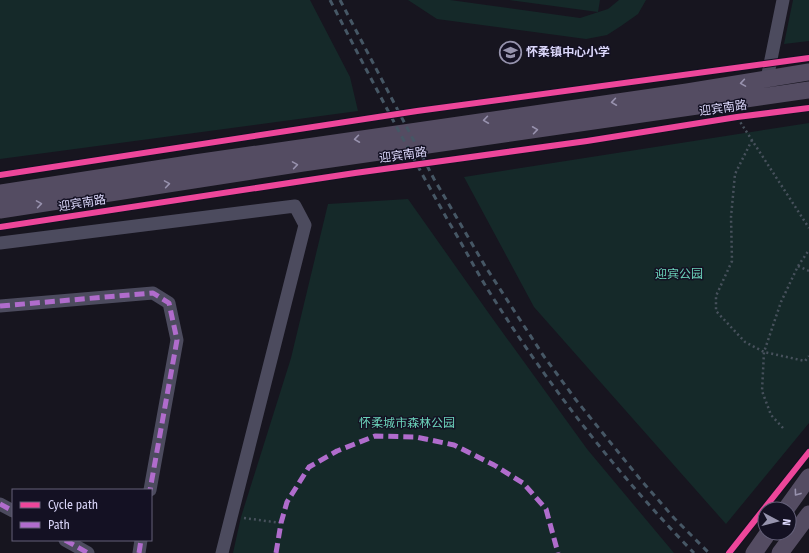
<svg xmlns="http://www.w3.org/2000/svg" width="809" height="553" font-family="'Fira Sans Condensed','Noto Sans SC',sans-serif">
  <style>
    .green { fill: #152929 }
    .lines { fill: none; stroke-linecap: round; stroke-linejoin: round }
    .path { stroke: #47515c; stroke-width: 2.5; stroke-dasharray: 2 3; stroke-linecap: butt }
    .minor { stroke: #4c4b5e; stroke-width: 13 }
    .major { stroke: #544c62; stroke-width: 17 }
    .rail { stroke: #465765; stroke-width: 3; stroke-dasharray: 6 5; stroke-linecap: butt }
    .quiet { stroke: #b06ccc; stroke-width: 5; stroke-dasharray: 10 5; stroke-linecap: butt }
    .cycleway-casing { stroke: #141123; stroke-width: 8 }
    .cycleway { stroke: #ed469a; stroke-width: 6 }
    .oneway { stroke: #9892ae }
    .labels { text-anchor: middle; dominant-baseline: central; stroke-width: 3; stroke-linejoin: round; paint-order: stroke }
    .poi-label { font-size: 12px; font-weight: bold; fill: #dbd7fa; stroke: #141123; text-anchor: start }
    .street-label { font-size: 12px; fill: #dbd7fa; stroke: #141123 }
    .park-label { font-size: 12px; fill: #6bd2ba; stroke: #141123 }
  </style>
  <rect width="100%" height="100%" fill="#17151f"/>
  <!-- green -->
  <path class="green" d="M0,0H310L350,77L358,111L0,159Z
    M408,0H450L580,18L608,9L619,0H646L638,14L621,26L607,35L586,39L437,19Z
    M509,0H600L598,12Z
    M793,0H809V41L784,44Z
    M809,123V423L726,524L534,307L464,177Z
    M408,199L490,315L587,449L674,553H233L241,517L291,358L328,204Z"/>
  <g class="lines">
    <!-- path -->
    <path class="path" d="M735,114L809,228
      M752,140L735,174L731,217L732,261L716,296V311L745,342L764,352L805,361L809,356
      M798,266L809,271
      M783,428L771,415L762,391L764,352L781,302L798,266L809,250
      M244,518L281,523"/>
    <!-- minor -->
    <path class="minor" d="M767,79L783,0
      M0,243L295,206L305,225L222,553
      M0,306L153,293L169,303L177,340L150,490
      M0,504L13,511
      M65,540L88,553
      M139,553L141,540"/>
    <!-- major -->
    <path class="major" d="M0,193L195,163L687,92L809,72
      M0,210L303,163L809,90
      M786,509L809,477
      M754,553L768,533
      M780,553L809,514"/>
    <!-- rail -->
    <path class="rail" d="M330,0C369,75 408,150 450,224C464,247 476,271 490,293C549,386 617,474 694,553
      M340,0L434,179L485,266L543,355L576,400L640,479L674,518L709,553"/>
    <!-- quiet -->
    <path class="quiet" d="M0,306L153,293L169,303L177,340L150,490
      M0,504L13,511
      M65,540L88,553
      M139,553L141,540
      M276,553L281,523L287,502L309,467L337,451L375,436L416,437L454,445L494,465L523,483L546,509L558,553"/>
    <defs>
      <path id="cycleway" d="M0,175L417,111L809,58
        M0,227L355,173L587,141L737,117L809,108
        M729,553L809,452"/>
    </defs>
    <!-- cycleway casing -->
    <use href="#cycleway" class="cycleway-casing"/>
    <!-- cycleway -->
    <use href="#cycleway" class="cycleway"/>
  </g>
  <!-- one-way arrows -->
  <defs><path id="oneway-chevron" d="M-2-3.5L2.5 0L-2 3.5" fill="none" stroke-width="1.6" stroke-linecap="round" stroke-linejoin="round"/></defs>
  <g class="oneway">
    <use href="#oneway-chevron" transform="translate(743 83) rotate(171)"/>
    <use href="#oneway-chevron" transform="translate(614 102) rotate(172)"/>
    <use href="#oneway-chevron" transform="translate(486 120) rotate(172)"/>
    <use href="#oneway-chevron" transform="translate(535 130) rotate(-8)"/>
    <use href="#oneway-chevron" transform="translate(357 139) rotate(172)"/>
    <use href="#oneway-chevron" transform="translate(295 165) rotate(-9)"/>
    <use href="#oneway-chevron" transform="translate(167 184) rotate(-9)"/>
    <use href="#oneway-chevron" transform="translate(39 204) rotate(-9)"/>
    <use href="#oneway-chevron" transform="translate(797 493) rotate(126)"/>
  </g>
  <!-- icons -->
  <defs>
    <symbol id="school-ring" viewBox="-11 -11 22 22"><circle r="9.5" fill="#141123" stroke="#9693ad" stroke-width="1.5"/><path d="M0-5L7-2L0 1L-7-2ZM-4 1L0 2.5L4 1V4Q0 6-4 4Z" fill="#9693ad"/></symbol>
  </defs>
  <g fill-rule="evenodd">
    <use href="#school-ring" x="498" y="40" width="25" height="25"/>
  </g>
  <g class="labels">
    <!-- poi labels -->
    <g class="poi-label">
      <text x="526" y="52">怀柔镇中心小学</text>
    </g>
    <!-- street labels -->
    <g class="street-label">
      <text transform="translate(723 108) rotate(-8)">迎宾南路</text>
      <text transform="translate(403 155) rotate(-8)">迎宾南路</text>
      <text transform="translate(82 203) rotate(-9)">迎宾南路</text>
    </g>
    <!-- park labels -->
    <g class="park-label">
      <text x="679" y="274">迎宾公园</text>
      <text x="407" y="423">怀柔城市森林公园</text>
    </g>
  </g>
  <!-- legend -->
  <rect x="12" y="489" width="140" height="52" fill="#141123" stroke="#646079"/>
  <rect x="20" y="502" width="20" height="6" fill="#ed469a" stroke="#646079"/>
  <text x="48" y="509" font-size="12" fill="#dbd7fa">Cycle path</text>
  <rect x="20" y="522" width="20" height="6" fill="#b06ccc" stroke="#646079"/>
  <text x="48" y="529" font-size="12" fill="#dbd7fa">Path</text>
  <!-- north arrow -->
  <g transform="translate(777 521) rotate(97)"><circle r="19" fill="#141123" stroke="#646079"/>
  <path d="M0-3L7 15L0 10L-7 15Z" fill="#9693ad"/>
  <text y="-6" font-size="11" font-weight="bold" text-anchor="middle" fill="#dbd7fa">N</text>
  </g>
</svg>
